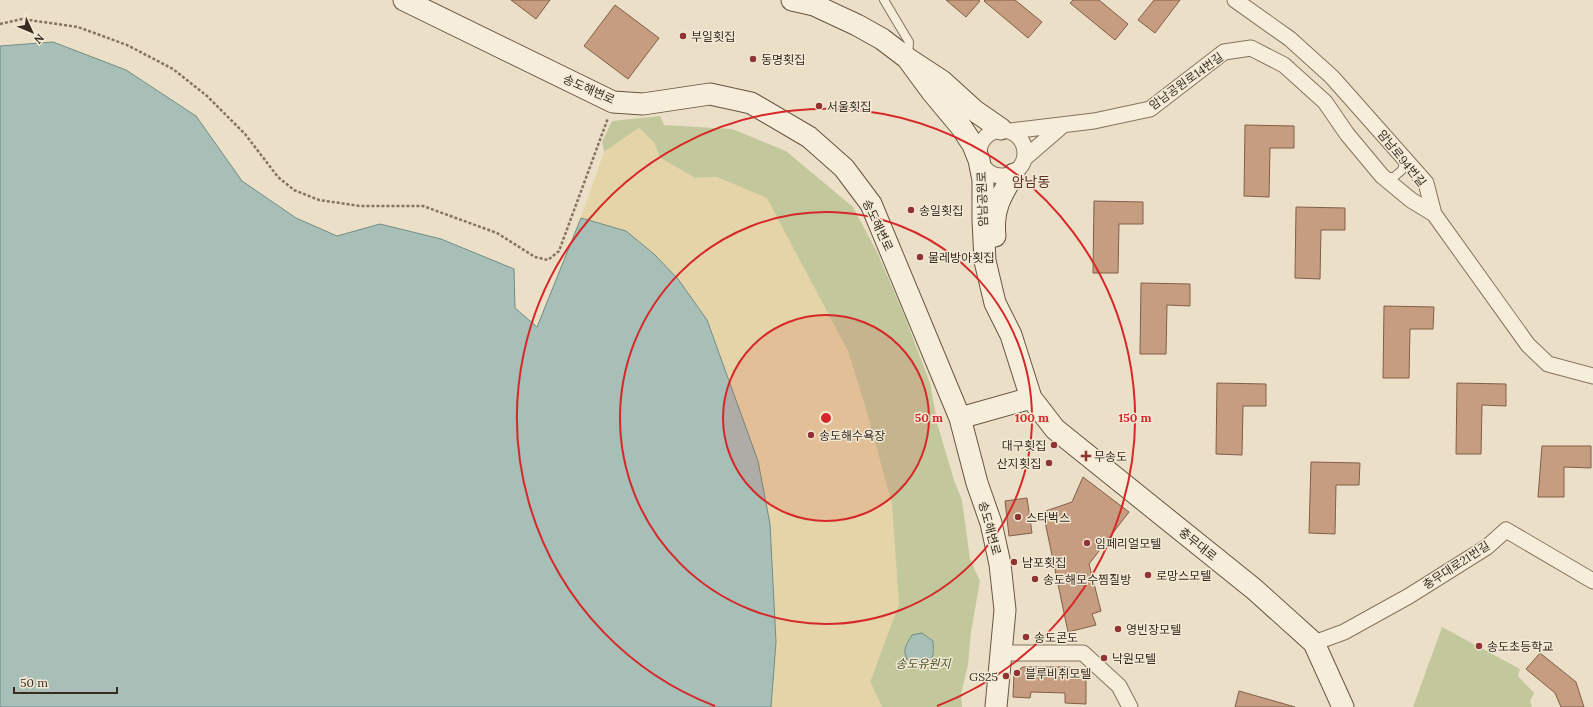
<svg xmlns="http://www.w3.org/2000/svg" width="1593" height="707" font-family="Lora,'Noto Sans KR',serif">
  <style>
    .green { fill: #c3c89c }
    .sand { fill: #e4d4a7 }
    .water { fill: #a8bfb8; stroke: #6f8d85 }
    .building { fill: #c69d80; stroke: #825e46 }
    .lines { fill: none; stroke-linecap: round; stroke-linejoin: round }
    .lane-casing { stroke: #85735e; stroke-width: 10 }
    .street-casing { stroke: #85735e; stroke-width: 17 }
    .secondary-casing { stroke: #675441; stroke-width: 23 }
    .path { stroke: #85735e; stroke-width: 2.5; stroke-dasharray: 3 2; stroke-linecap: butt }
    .lane { stroke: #f6eeda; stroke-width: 8 }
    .street { stroke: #f6eeda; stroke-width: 15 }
    .secondary { stroke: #f6eeda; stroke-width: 21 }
    .ring { fill: none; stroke: #d62828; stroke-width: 2 }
    .poi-dot { fill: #8f3333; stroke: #f3ead6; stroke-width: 1.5 }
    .labels { text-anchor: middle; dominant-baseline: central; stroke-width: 3; stroke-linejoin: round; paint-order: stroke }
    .poi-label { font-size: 12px; fill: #372b20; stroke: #f3ead6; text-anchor: start }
    .street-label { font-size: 12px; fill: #372b20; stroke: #f3ead6 }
    .park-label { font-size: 12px; font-style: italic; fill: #475129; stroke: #f3ead6 }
    .quarter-label { font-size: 14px; fill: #603023; stroke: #f3ead6 }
    .centre { fill: #d62828; stroke: #f3ead6; stroke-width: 2 }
    .ring-label { font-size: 12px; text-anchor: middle; font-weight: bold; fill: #d62828; stroke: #f3ead6; stroke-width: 3; stroke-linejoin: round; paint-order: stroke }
  </style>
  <rect width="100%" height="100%" fill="#ebe0c7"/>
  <!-- green -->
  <path class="green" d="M660,116L664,125L732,129L786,151L853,207L877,252L905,317L930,383L938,426L954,480L962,500L970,559L980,581L971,632L968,665L961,694L962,707H882L870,682L899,603L717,177L695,178L660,158L654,143L639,128L604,152L602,142L612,121Z
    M1442,627L1520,669L1518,676L1534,693L1530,701L1532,707H1413Z"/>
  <!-- sand -->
  <path class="sand" d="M639,128L654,143L660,158L695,178L717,177L767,198L848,351L866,409L892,504L899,603L870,682L882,707H771L776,642L758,461L707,320L678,279L654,254L626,231L581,218L604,152Z"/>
  <!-- water -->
  <path class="water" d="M53,42L126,70L196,116L242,181L296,218L337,236L380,224L441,239L514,269L515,308L537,327L581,218L626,231L654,254L678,279L707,320L758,461L770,524L776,642L771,707H0V46Z
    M922,633L933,641C934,656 934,661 921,668L910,665C902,651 904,648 912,635Z"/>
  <!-- building -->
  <path class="building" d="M511,0H550L536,19Z
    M946,0H978L980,1L966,17Z
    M985,0H1015L1042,22L1028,38L984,1Z
    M1073,0H1099L1128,24L1115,40L1070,3Z
    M1154,0H1180L1155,33L1138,20Z
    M615,5L659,38L628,79L584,46Z
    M1245,125L1294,126V148H1270L1269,197L1244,196Z
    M1094,201L1143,202V224H1119L1118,273H1093Z
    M1296,207L1345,208V230H1321L1320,279L1295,278Z
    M1141,283L1190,284V306L1167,305L1166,354H1140Z
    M1384,306L1434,307L1433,329H1410L1409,378H1383Z
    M1217,383L1266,384V406H1243L1242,455L1216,454Z
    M1457,383L1506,384V406L1482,405L1481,454H1456Z
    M1542,446H1591V468L1564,467V497H1538Z
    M1311,462L1360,463L1359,485H1336L1335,534L1309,533Z
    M1083,477L1129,512L1089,564L1101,611L1092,614L1096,625L1068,632L1043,512L1072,502Z
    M1027,498L1032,533L1009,536L1005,501Z
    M1540,653L1576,682L1584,707H1561L1555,693L1526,669Z
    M1023,667H1069L1086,680V704L1065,703V693L1031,692L1030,698L1013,697L1014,673Z
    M1239,691L1295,707H1235Z"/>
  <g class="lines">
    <defs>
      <path id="lane" d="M884,0L909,42L908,56
        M1385,177H1394L1402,170L1405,159"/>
      <path id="street" d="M1235,0L1290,39L1332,77L1426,183L1434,214L1528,345L1548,364L1593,376
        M979 153a23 23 0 1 1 46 0a23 23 0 1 1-46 0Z
        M1011,131L1094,121L1150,109L1224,52L1251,48L1284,65L1325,102L1347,134L1382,176L1411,200L1434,214
        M1026,157L1062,126
        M1314,643L1344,632L1409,596L1487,547L1506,530L1593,581
        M1001,653H1083L1119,686L1130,707"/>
      <path id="secondary" d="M404,0L613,102L643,104L710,94L751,103L809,137L844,168L871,204L960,418L977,483L991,523L1000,564L1005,610L996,707
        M792,0L814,5L857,25L882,39L907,58L942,81L975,111L1001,129
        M907,58L932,92L962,128L973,145L979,160L983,180V220L985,261L995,303L1011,335L1031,398L1055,429L1254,589L1314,643L1343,707
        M995,236C992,210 1001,195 1014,174
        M960,418L1031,398"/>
    </defs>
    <!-- lane casing -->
    <use href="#lane" class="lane-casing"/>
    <!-- street casing -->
    <use href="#street" class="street-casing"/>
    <!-- secondary casing -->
    <use href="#secondary" class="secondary-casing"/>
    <!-- path -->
    <path class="path" d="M0,24L22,19L78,27L127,45L173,69L207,96L245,134L278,177L294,190L319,200L360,206H423L497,233L535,257L548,260L559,251L608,118"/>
    <!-- lane -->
    <use href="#lane" class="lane"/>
    <!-- street -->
    <use href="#street" class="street"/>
    <!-- secondary -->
    <use href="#secondary" class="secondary"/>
  </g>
  <!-- distance rings -->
  <circle cx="826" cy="418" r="103" fill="#d62828" fill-opacity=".12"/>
  <g class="ring">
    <circle cx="826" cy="418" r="103"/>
    <circle cx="826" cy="418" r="206"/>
    <path d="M715 706A309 309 0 1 1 937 706"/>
  </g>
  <!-- markers -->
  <g class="poi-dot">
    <circle cx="683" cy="36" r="4"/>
    <circle cx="753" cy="59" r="4"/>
    <circle cx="819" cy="106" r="4"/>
    <circle cx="911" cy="210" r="4"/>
    <circle cx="920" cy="257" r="4"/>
    <circle cx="811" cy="435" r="4"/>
    <circle cx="1054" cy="445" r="4"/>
    <path d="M1084 450h4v4h4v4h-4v4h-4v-4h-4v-4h4z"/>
    <circle cx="1049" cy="463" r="4"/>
    <circle cx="1018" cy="517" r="4"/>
    <circle cx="1087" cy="543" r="4"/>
    <circle cx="1014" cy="562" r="4"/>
    <circle cx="1148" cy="575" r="4"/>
    <circle cx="1035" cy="579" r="4"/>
    <circle cx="1118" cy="629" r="4"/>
    <circle cx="1026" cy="637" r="4"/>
    <circle cx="1479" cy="646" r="4"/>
    <circle cx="1104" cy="658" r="4"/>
    <circle cx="1017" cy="673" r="4"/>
    <circle cx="1006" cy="676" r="4"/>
  </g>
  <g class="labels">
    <!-- poi labels -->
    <g class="poi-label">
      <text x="691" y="36">부일횟집</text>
      <text x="761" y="59">동명횟집</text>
      <text x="827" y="106">서울횟집</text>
      <text x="919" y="210">송일횟집</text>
      <text x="928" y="257">물레방아횟집</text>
      <text x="819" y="435">송도해수욕장</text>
      <text x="1046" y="445" text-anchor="end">대구횟집</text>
      <text x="1094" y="456">무송도</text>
      <text x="1041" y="463" text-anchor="end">산지횟집</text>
      <text x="1026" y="517">스타벅스</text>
      <text x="1095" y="543">임페리얼모텔</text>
      <text x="1022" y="562">남포횟집</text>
      <text x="1156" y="575">로망스모텔</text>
      <text x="1043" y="579">송도해모수찜질방</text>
      <text x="1126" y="629">영빈장모텔</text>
      <text x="1034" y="637">송도콘도</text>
      <text x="1487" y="646">송도초등학교</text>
      <text x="1112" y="658">낙원모텔</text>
      <text x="1025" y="673">블루비취모텔</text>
      <text x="998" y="676" text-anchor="end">GS25</text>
    </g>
    <!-- street labels -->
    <g class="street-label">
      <text transform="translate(1186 81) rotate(-36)">암남공원로14번길</text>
      <text transform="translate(589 89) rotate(24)">송도해변로</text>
      <text transform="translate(1402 158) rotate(51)">암남로94번길</text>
      <text transform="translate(982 199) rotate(-92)">암남공원로</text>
      <text transform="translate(878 225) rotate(65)">송도해변로</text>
      <text transform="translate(990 528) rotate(75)">송도해변로</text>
      <text transform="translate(1198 544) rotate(39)">충무대로</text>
      <text transform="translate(1456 565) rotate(-33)">충무대로21번길</text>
    </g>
    <!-- park labels -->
    <g class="park-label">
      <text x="923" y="663">송도유원지</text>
    </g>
    <!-- quarter labels -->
    <g class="quarter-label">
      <text x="1031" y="182">암남동</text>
    </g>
  </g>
  <circle cx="826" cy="418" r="6" class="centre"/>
  <g class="ring-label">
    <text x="929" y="422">50 m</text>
    <text x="1032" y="422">100 m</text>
    <text x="1135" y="422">150 m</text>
  </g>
  <!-- north arrow -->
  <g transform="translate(32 32) rotate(134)" stroke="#f3ead6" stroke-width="3" paint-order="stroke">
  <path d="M0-3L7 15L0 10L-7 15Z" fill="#372b20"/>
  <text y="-6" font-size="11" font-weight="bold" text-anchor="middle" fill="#372b20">N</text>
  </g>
  <!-- scale -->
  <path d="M14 687v6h103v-6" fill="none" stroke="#372b20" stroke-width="2"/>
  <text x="20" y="687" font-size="12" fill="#372b20" stroke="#f3ead6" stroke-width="3" paint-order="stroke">50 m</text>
</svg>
